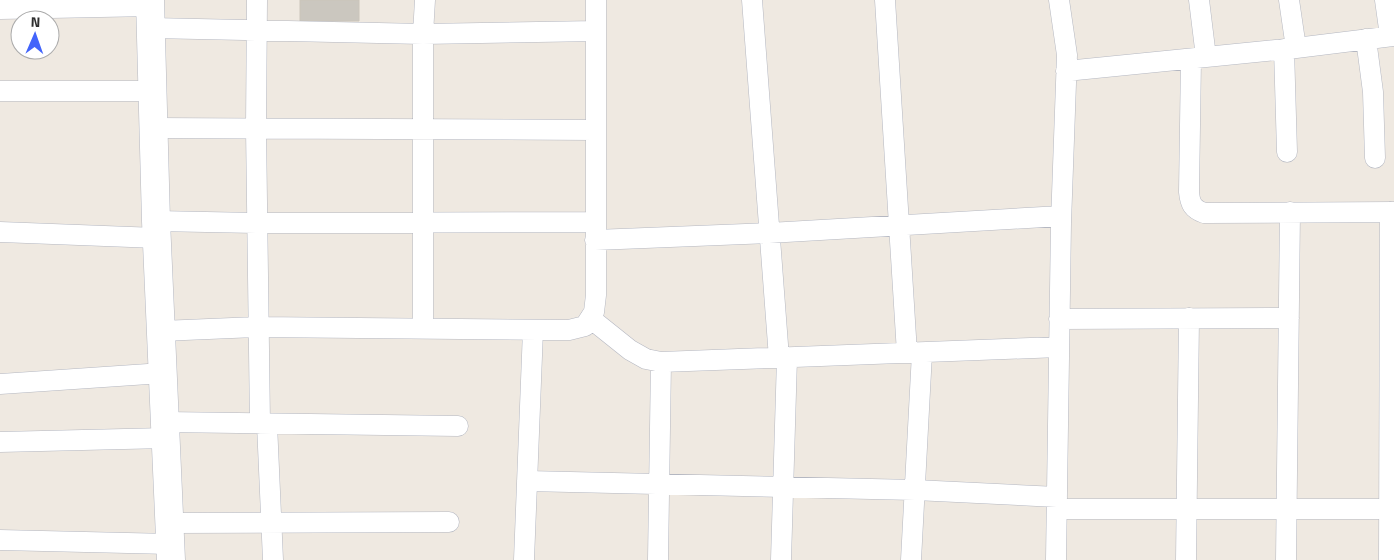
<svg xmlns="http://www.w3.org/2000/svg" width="1394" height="560" font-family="'Titillium Web',sans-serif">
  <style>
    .building { fill: #cbc7bf; stroke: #cbc5ba }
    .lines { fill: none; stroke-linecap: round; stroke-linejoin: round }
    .street-casing { stroke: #b4b7c1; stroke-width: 21 }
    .secondary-casing { stroke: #b4b7c1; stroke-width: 29 }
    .street { stroke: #fff; stroke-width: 20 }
    .secondary { stroke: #fff; stroke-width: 28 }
  </style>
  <rect width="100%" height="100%" fill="#efe9e1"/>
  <!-- building -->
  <path class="building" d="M300,0H359V21H300Z"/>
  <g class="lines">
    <defs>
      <path id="street" d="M257,0L256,128L260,424
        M752,0L779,358
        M885,0L907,353
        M1199,0L1206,57
        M1289,0L1296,48
        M1385,0L1390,36
        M0,9L151,6
        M151,28L423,34L596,31
        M1366,39L1373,92L1375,158
        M1284,49L1287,152
        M1191,59L1189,192C1190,204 1193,209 1204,213L1394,212
        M1066,71L1296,48L1394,36
        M0,91H153
        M153,128L595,130
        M156,221L257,223L595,222
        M0,232L157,238
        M595,240L769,233L1061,216
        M590,318L630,350L646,359L661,362L1059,347
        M1059,319L1289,318
        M423,329V34L425,0
        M161,331L258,327L569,330L585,326L594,312L596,295V0
        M0,384L163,373
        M165,422L458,426
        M267,424L273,560
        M0,442L166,438
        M527,481L915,490L1057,497
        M1057,509H1394
        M170,523L449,522
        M0,540L170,544
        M524,560L533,330
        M658,560L661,362
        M781,560L787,358
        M911,560L922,353
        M1056,560L1061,223L1067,55L1059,0
        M1186,560L1189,318
        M1286,560L1290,212
        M1389,560L1390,212"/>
      <path id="secondary" d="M150,0L156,221L171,560"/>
    </defs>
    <!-- street casing -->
    <use href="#street" class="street-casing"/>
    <!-- secondary casing -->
    <use href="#secondary" class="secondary-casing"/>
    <!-- street -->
    <use href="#street" class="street"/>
    <!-- secondary -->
    <use href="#secondary" class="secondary"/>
  </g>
  <!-- north arrow -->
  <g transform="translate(35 35) rotate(2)"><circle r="24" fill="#ffffff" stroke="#ababab"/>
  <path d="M0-4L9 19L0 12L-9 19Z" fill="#4264fb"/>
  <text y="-8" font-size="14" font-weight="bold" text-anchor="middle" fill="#2e2e2e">N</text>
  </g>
</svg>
